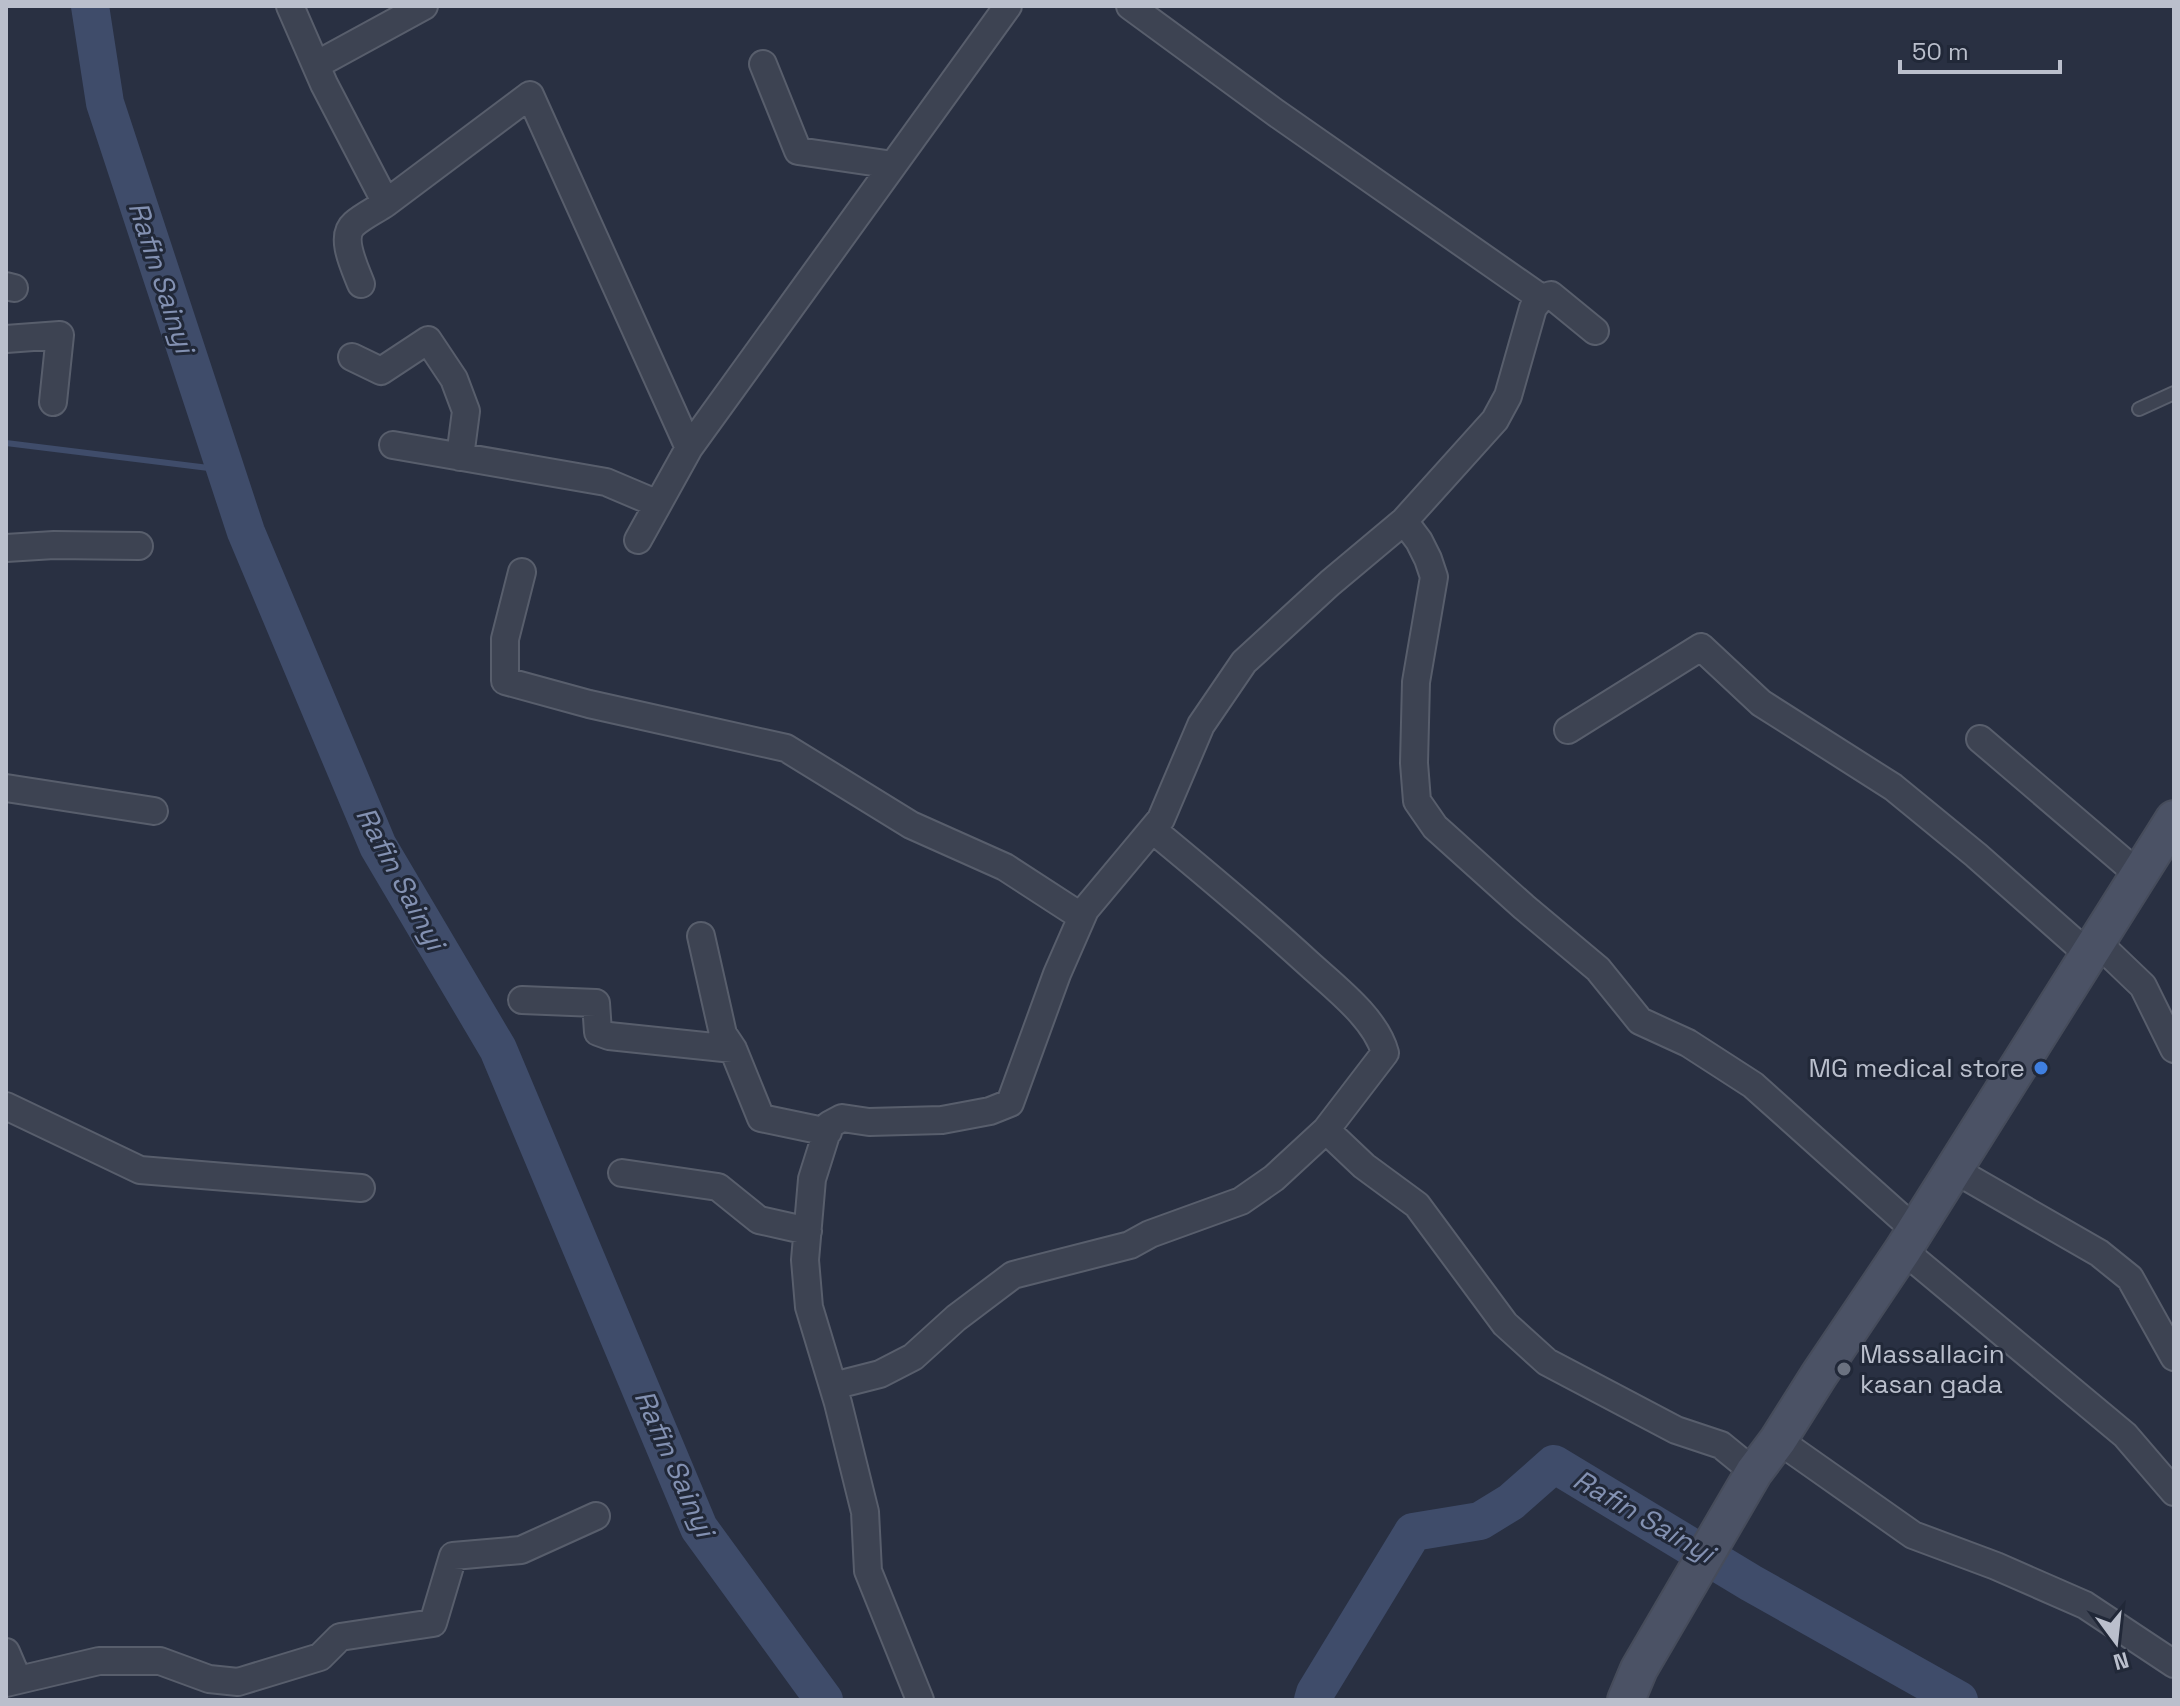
<svg xmlns="http://www.w3.org/2000/svg" width="2180" height="1706" font-family="'Space Grotesk',sans-serif">
  <style>
    .lines { fill: none; stroke-linecap: round; stroke-linejoin: round }
    .stream { stroke: #3f4c6a; stroke-width: 6 }
    .river { stroke: #3f4c6a; stroke-width: 38 }
    .lane-casing { stroke: #585e6c; stroke-width: 16 }
    .street-casing { stroke: #585e6c; stroke-width: 30 }
    .secondary-casing { stroke: #464c5b; stroke-width: 40 }
    .lane { stroke: #3d4352; stroke-width: 12 }
    .street { stroke: #3d4352; stroke-width: 26 }
    .secondary { stroke: #4b5265; stroke-width: 36 }
    .shop-dot { fill: #3f7fe0; stroke: #212838; stroke-width: 3 }
    .worship-dot { fill: #6b7280; stroke: #212838; stroke-width: 3 }
    .labels { text-anchor: middle; dominant-baseline: central; stroke-width: 6; stroke-linejoin: round; paint-order: stroke }
    .poi-label { font-size: 26px; fill: #babfcc; stroke: #212838; text-anchor: end }
    .water-label { font-size: 28px; font-style: italic; fill: #8391b2; stroke: #212838 }
  </style>
  <rect width="100%" height="100%" fill="#293042"/>
  <g class="lines">
    <!-- stream -->
    <path class="stream" d="M6,443L225,470"/>
    <!-- river -->
    <path class="river" d="M90,6L105,103L246,532L378,846L498,1049L699,1528L824,1700
      M1313,1700L1315,1693L1413,1532L1480,1521L1511,1502L1554,1464L1751,1583L1959,1700"/>
    <defs>
      <path id="lane" d="M2139,409L2174,393"/>
      <path id="street" d="M290,6L324,84L386,203L530,95L689,448
        M1130,6L1276,113L1541,298
        M763,64L798,151L893,165
        M316,65L424,6
        M361,284C355,268 339,237 354,224C363,216 376,210 386,203
        M6,286L14,288
        M6,339L60,335L53,402
        M352,357L381,371L428,340L454,379L466,411L460,457
        M393,445L606,482L658,504
        M1404,521L1419,541L1428,559L1434,577L1416,682L1414,763L1417,801L1435,827L1524,907L1598,969L1640,1021L1688,1043L1753,1085L1915,1230
        M638,540L689,448L1008,6
        M6,548L54,545L139,546
        M522,572L505,639V681L589,704L786,748L911,825L1005,867L1082,917
        M1568,730L1701,647L1761,703L1893,787L1976,855L2088,954
        M1980,739L2138,874
        M6,788L154,811
        M701,936L723,1034L733,1049L761,1118L828,1132
        M2096,941L2143,986L2174,1049
        M522,1000L596,1003L598,1032L609,1036L733,1049
        M6,1106L140,1170L361,1188
        M1326,1130L1364,1166L1417,1205L1505,1324L1547,1362L1676,1430L1721,1445L1754,1472
        M1953,1169L2099,1253L2130,1278L2174,1357
        M622,1173L718,1187L759,1220L808,1231
        M1903,1250L2125,1435L2174,1492
        M833,1386L880,1374L913,1357L956,1318L1013,1275L1130,1245L1150,1234L1241,1201L1274,1178L1326,1130L1385,1053C1376,1018 1333,986 1307,962C1257,916 1205,873 1153,830
        M1778,1440L1913,1535L1996,1566L2085,1605L2174,1664
        M6,1652L18,1680
        M6,1683L99,1661H160L209,1679L238,1682L320,1657L340,1637L433,1623L453,1556L521,1550L596,1516
        M920,1700L868,1571L865,1512L838,1403L809,1307L805,1260L812,1179L829,1125L842,1118L869,1122L942,1120L990,1111L1010,1103L1057,974L1085,910L1161,819L1201,725L1244,662L1330,583L1404,521L1495,420L1508,396L1533,308L1541,298L1551,295L1595,331"/>
      <path id="secondary" d="M1626,1700L1639,1669L1754,1472L1778,1440L1819,1375L1903,1250L2174,819"/>
    </defs>
    <!-- lane casing -->
    <use href="#lane" class="lane-casing"/>
    <!-- street casing -->
    <use href="#street" class="street-casing"/>
    <!-- secondary casing -->
    <use href="#secondary" class="secondary-casing"/>
    <!-- lane -->
    <use href="#lane" class="lane"/>
    <!-- street -->
    <use href="#street" class="street"/>
    <!-- secondary -->
    <use href="#secondary" class="secondary"/>
  </g>
  <!-- markers -->
  <circle class="shop-dot" cx="2041" cy="1068" r="8"/>
  <circle class="worship-dot" cx="1844" cy="1369" r="8"/>
  <g class="labels">
    <!-- poi labels -->
    <g class="poi-label">
      <text x="2025" y="1068">MG medical store</text>
      <text x="1860" y="1354" text-anchor="start">Massallacin<tspan x="1860" dy="30">kasan gada</tspan></text>
    </g>
    <!-- water labels -->
    <g class="water-label">
      <text transform="translate(162 277) rotate(72)">Rafin Sainyi</text>
      <text transform="translate(401 878) rotate(62)">Rafin Sainyi</text>
      <text transform="translate(675 1463) rotate(66)">Rafin Sainyi</text>
      <text transform="translate(1644 1516) rotate(30)">Rafin Sainyi</text>
    </g>
  </g>
  <!-- border -->
  <rect width="2180" height="1706" fill="none" stroke="#babfcc" stroke-width="16"/>
  <!-- north arrow -->
  <g transform="translate(2116 1642) rotate(165)" stroke="#212838" stroke-width="6" paint-order="stroke">
  <path d="M0-6L14 30L0 20L-14 30Z" fill="#babfcc"/>
  <text y="-12" font-size="22" font-weight="bold" text-anchor="middle" fill="#babfcc">N</text>
  </g>
  <!-- scale -->
  <path d="M1900 60v12h160v-12" fill="none" stroke="#babfcc" stroke-width="4"/>
  <text x="1912" y="60" font-size="24" fill="#babfcc" stroke="#212838" stroke-width="6" paint-order="stroke">50 m</text>
</svg>
